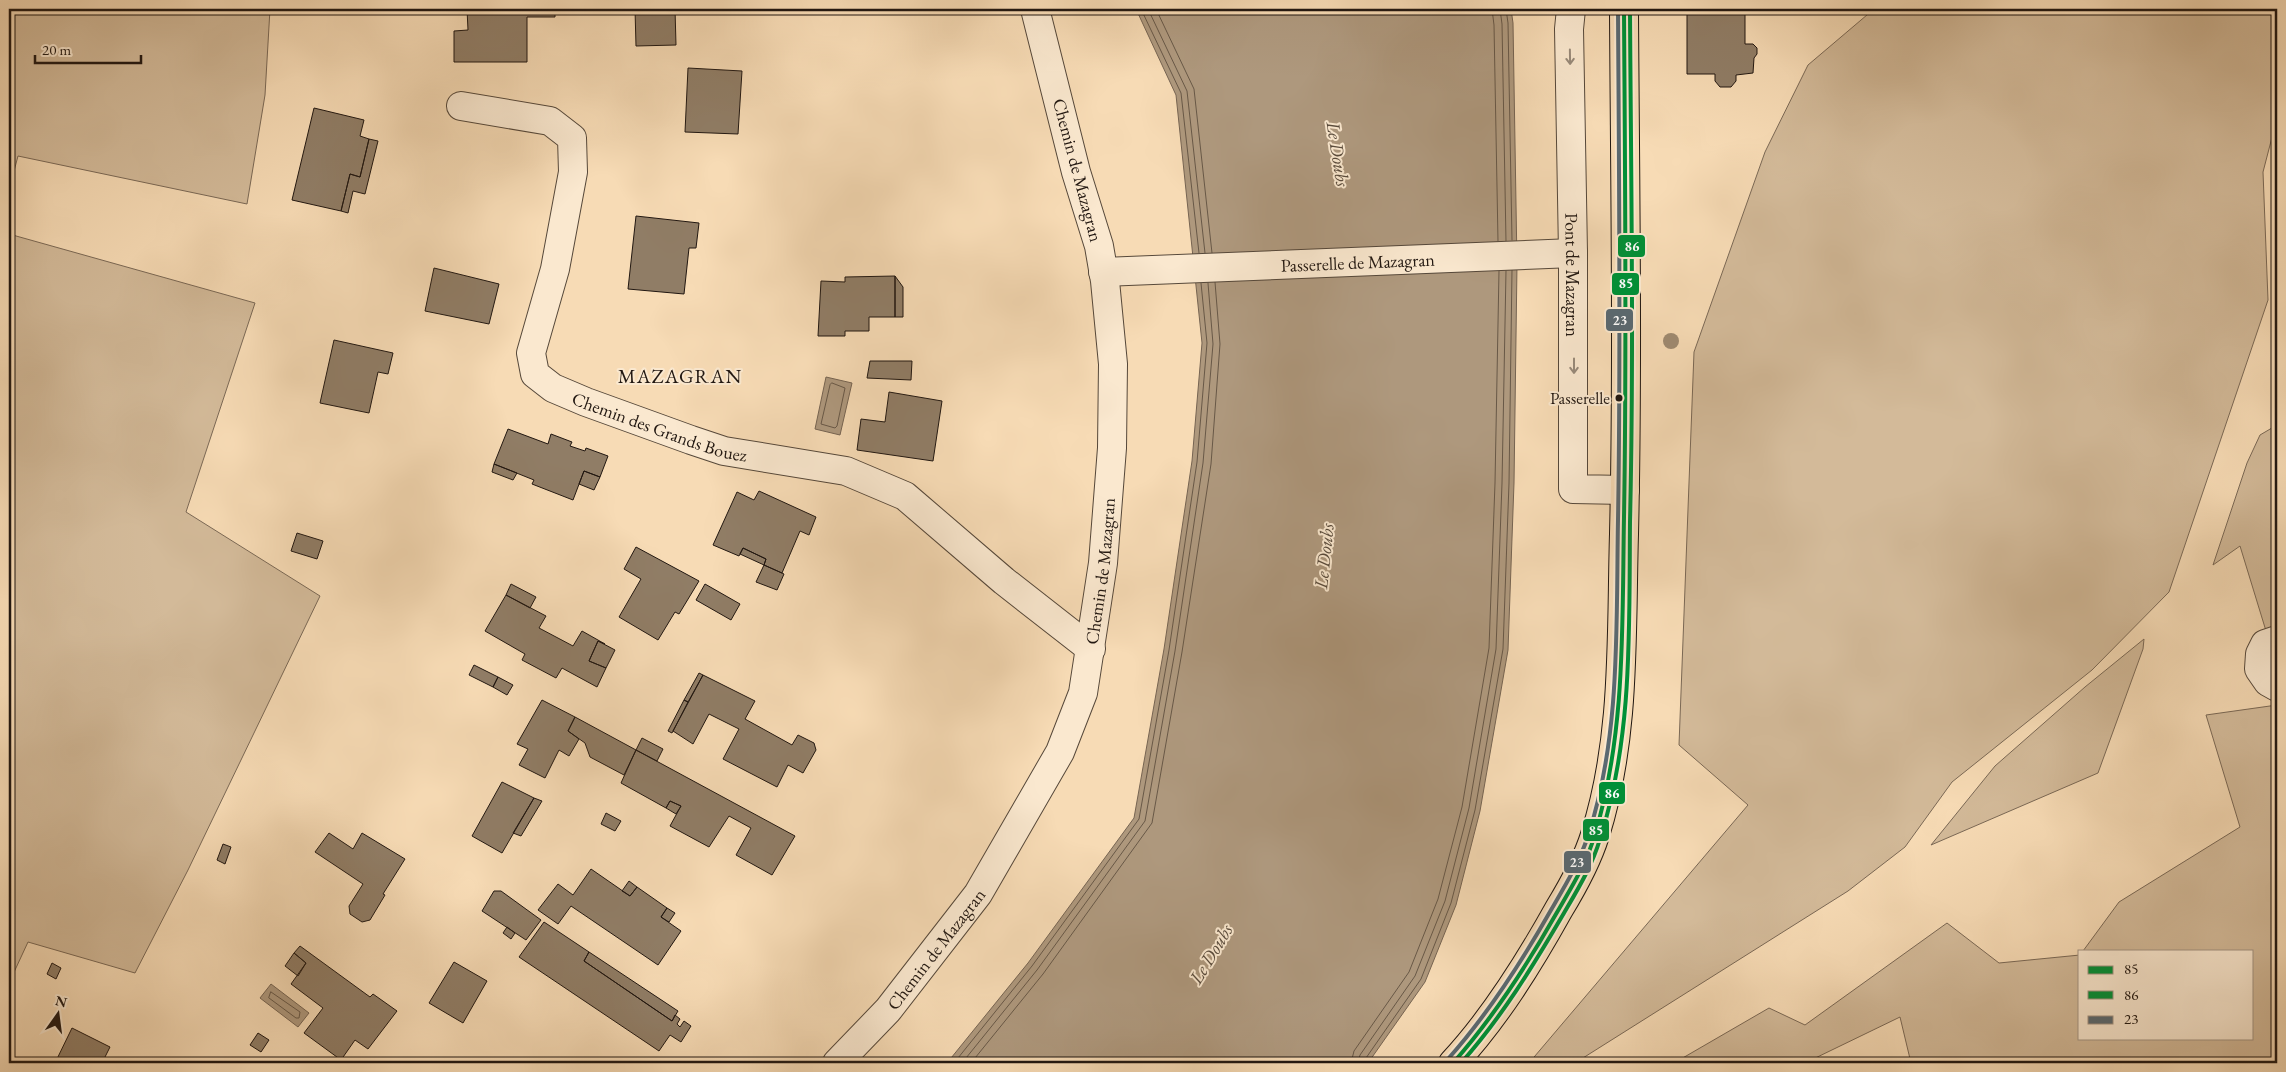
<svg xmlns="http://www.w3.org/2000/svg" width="2286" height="1072" font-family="'EB Garamond',serif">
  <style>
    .green { fill: #d3ba99; stroke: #7a6855 }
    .water { fill: #ae987d; stroke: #766452 }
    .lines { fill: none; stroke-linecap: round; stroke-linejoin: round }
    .shore { stroke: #685847; stroke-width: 1 }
    .building { fill: #907d66; stroke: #211711 }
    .minor-casing { stroke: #56483a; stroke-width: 30 }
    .major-casing { stroke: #211711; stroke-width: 30 }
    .minor { stroke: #fae8cf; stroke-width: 28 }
    .major { stroke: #f7dbb5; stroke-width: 28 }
    .bus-1-casing { stroke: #fae8cf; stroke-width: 8 }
    .bus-2-casing { stroke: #fae8cf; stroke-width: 8 }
    .bus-3-casing { stroke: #fae8cf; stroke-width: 8 }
    .bus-1 { stroke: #009037; stroke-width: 4 }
    .bus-2 { stroke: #009037; stroke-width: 4 }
    .bus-3 { stroke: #5a6971; stroke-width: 4 }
    .tree { fill: #9e8a71 }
    .oneway { stroke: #988a7a }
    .bus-dot { fill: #211711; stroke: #fae8cf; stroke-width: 2 }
    .labels { text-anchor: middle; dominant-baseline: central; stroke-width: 4; stroke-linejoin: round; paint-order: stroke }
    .bus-label { font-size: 17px; fill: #211711; stroke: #fae8cf; text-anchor: end }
    .street-label { font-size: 18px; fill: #211711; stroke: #fae8cf }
    .water-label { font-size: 19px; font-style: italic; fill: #594b3c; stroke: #fae8cf }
    .quarter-label { font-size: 20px; letter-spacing: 1px; fill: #211711; stroke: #fae8cf }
    .line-badge { stroke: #fae8cf; stroke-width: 2 }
    .badge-label { font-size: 14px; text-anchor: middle; font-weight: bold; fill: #fff }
  </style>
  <rect width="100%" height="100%" fill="#f7dbb5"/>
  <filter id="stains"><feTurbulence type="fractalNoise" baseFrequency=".004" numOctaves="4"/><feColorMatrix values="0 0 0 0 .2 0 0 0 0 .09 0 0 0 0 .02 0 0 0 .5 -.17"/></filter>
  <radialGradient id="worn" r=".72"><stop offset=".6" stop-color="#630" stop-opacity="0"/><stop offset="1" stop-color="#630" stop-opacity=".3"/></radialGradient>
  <!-- green -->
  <path class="green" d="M9,9H270L265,95L247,204L18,156L9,190Z
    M1874,9H2277V118L2263,172L2268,300L2169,592L2092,670L1952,782L1905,847L1848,891L1575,1063H1529L1748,805L1679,745L1694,352L1765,152L1808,65Z
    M9,234L255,303L186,512L320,596L188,870L135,973L28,942L9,983Z
    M2277,425V651L2270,644L2240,546L2213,565L2247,463L2260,435Z
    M2144,639L2143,649L2098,773L1931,845L1995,766L2085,687Z
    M2277,705V1063H1911L1900,1017L1805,1063H1674L1769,1008L1805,1025L1947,923L1999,963L2080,955V1038H2252V951H2083L2119,902L2240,827L2206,715Z"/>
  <!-- water -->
  <path class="water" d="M1136,9H1511L1513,23L1517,264L1514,483L1508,650L1480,811L1456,905L1425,982L1368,1063H947L1028,963L1134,818L1164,649L1192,461L1202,343L1176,95Z
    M826,377L852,383L840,435L815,429Z
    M271,984L309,1013L298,1027L260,998Z"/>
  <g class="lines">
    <!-- shore -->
    <path class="shore" d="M1141,9L1181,93L1199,253
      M1148,9L1187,91L1205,253
      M1156,9L1194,89L1212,253
      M1492,9L1494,25L1498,241
      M1500,9L1502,24L1506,241
      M1506,9L1508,23L1512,240
      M832,383L845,388L837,426L835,428L821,424L830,385Z
      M271,992L300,1012L299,1018H296L269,998Z
      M954,1063L1032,966L1139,819L1169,650L1197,462L1207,343L1201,283
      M962,1063L1037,970L1145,821L1175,651L1203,463L1213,344L1208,283
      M971,1063L1043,974L1152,823L1182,652L1211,464L1220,344L1215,282
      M1351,1063L1354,1051L1409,972L1438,899L1462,807L1489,648L1495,483L1499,271
      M1358,1063L1360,1055L1415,976L1445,901L1469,808L1496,649L1502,483L1506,271
      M1364,1063L1366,1058L1421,979L1451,903L1475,810L1503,649L1509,483L1512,270"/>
  </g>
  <!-- building -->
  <path class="building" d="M330,9H355V10L331,12Z
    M467,9H555V17H527V62H454V31L468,30Z
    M635,9H675L676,45L636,46Z
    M1687,9H1745V44H1753L1757,48V54L1754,58L1753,73L1736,75V81L1731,87H1720L1715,81V74H1687Z
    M688,68L742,71L738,134L685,132Z
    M314,108L364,120L360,136L369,139L360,177L350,174L341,211L292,200Z
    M369,139L378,141L365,194L353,191L348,213L341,211L350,174L360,177Z
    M636,216L699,223L696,248H689L684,294L628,289Z
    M434,268L499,284L489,324L425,311Z
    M895,276V317H869V331H845V336H818L821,281L845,282V277Z
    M895,276L903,287V317H895Z
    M334,340L393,353L388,374L378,372L369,413L320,403Z
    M870,361H912L911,380L867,378Z
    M889,392L942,401L933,461L857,450L861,419L885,422Z
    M508,429L548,444L551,434L572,442L570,446L585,451L586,448L608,456L600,477L584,471L573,500L532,484L534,480L494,464Z
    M494,464L517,473L513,480L492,472Z
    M584,471L600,477L594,490L579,484Z
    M759,491L816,517L809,535L800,531L782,573L764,565L766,559L743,548L739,556L713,545L737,492L754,500Z
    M297,533L323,541L317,559L291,551Z
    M636,547L699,581L679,614L675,612L658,640L619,617L641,579L624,569Z
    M743,548L766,559L764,565L740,554Z
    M764,565L784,574L777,590L756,582Z
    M511,584L536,597L530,608L506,595Z
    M705,584L740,604L731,620L696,600Z
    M506,595L546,616L539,628L573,646L582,631L605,644L598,641L589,661L606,668L597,687L562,668L556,678L522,660L525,654L485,631Z
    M598,641L615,650L606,668L589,661Z
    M474,665L498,677L493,687L469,675Z
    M699,673L703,675L688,702L684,700Z
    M703,675L755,701L745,719L792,745L798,735L814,743L816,750L803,773L788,765L777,787L723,759L739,729L709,714L693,744L673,731Z
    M498,677L513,685L507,695L493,687Z
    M542,700L575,717L568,731L579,739L569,756L559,750L545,778L519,765L528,749L517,744Z
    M684,700L688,702L672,733L668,731Z
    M575,717L636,750L624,775L590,757L585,743L568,731Z
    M642,738L663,749L657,761L636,750Z
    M636,750L795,836L772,875L736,855L751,828L729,816L709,847L670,826L681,806L670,801L666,808L621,783Z
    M502,782L534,798L502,853L472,836Z
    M534,798L542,801L521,836L513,833Z
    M670,801L681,806L676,814L666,808Z
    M606,813L621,821L615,831L601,824Z
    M329,833L353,849L362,833L405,859L383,894L385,895L370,920L362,922L350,914L349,906L363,884L315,852Z
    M223,844L231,847L225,864L217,860Z
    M591,869L630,896L637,887L667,908L661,917L681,931L658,965L571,906L558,924L538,910L558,884L573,895Z
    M629,881L637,887L630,896L622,891Z
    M494,891H501L541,920L526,940L482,911Z
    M667,908L675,913L669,922L661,917Z
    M544,922L589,952L584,961L672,1021L675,1015L680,1019L677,1024L680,1027L684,1021L691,1026L681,1042L670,1035L659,1051L519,957Z
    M507,927L515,933L511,939L503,933Z
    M300,946L370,997L373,994L397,1011L368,1049L355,1040L341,1060L304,1033L323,1008L291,984L306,963L294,953Z
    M589,952L678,1011L672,1021L584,961Z
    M294,953L306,963L298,976L285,966Z
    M454,962L487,981L463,1023L429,1003Z
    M52,963L61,968L56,979L47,974Z
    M72,1028L110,1047L102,1063H55Z
    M258,1033L269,1040L261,1052L250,1045Z"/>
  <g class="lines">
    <defs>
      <g id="minor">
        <path id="s1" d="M1571,9L1569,29L1573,253V489L1625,490"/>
        <path id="s2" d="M461,106L550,121L572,138L573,172L555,269L531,353L535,374L553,388L586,402L691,440L724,451L846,471L905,496L1004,581L1091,649"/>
        <path id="s3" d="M1103,272L1573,253"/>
        <path d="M2277,640L2265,644L2260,654L2259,669L2268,682L2277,687"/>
        <path id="s4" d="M837,1063L888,1010L978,894L1060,752L1083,693L1103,563L1112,448L1113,364L1105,281L1099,246L1076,172L1035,9"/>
      </g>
      <path id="major" d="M1453,1063C1495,1018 1529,963 1559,909C1573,886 1587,861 1595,835C1626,737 1621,635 1624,534C1628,359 1625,184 1624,9"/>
    </defs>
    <!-- minor casing -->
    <use href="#minor" class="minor-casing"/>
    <!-- major casing -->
    <use href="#major" class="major-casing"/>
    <!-- minor -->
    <use href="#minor" class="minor"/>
    <!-- major -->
    <use href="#major" class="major"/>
    <defs>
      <path id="bus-1" d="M1453,1063C1494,1017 1526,967 1556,914C1571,888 1587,863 1595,834C1626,732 1622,623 1624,517C1627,348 1625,178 1624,9"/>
      <path id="bus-2" d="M1461,1063C1502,1017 1533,966 1564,913C1578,889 1592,866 1600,839C1633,737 1629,628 1630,522C1634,351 1631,180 1630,9"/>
      <path id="bus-3" d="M1448,1059C1489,1013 1521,963 1551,910C1565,886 1579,863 1588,836C1621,735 1616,625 1618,520C1621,350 1619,179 1618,9"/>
    </defs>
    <!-- bus-1 casing -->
    <use href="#bus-1" class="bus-1-casing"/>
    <!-- bus-2 casing -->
    <use href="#bus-2" class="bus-2-casing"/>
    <!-- bus-3 casing -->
    <use href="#bus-3" class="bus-3-casing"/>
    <!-- bus-1 -->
    <use href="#bus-1" class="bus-1"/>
    <!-- bus-2 -->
    <use href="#bus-2" class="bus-2"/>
    <!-- bus-3 -->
    <use href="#bus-3" class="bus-3"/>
  </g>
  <!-- trees -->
  <circle class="tree" cx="1671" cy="341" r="8"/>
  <!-- one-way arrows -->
  <defs><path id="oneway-shaft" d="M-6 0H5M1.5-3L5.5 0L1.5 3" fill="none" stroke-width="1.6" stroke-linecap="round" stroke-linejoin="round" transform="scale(1.25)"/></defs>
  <g class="oneway">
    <use href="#oneway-shaft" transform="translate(1570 57) rotate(89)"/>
    <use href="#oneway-shaft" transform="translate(1574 366) rotate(90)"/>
  </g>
  <!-- markers -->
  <circle class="bus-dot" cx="1619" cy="398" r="4.5"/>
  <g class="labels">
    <!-- bus labels -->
    <g class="bus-label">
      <text x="1610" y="398">Passerelle</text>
    </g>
    <!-- street labels -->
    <g class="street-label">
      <text transform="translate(1078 170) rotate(75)">Chemin de Mazagran</text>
      <text stroke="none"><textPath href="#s3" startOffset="255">Passerelle de Mazagran</textPath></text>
      <text stroke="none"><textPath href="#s1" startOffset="266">Pont de Mazagran</textPath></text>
      <text stroke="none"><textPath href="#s2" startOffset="496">Chemin des Grands Bouez</textPath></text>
      <text stroke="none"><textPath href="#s4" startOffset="571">Chemin de Mazagran</textPath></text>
      <text stroke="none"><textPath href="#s4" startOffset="151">Chemin de Mazagran</textPath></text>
    </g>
    <!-- water labels -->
    <g class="water-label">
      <text transform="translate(1338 154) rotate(81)">Le Doubs</text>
      <text transform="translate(1324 556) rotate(-84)">Le Doubs</text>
      <text transform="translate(1211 954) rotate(-59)">Le Doubs</text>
    </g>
    <!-- quarter labels -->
    <g class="quarter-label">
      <text x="680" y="376">MAZAGRAN</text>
    </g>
  </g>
  <g class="line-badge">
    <rect x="1617" y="234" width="29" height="24" rx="5" fill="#009037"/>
    <rect x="1611" y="272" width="29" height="24" rx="5" fill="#009037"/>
    <rect x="1605" y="308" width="29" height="24" rx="5" fill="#5a6971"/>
    <rect x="1598" y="781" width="28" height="24" rx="5" fill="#009037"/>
    <rect x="1582" y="818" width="28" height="24" rx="5" fill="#009037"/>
    <rect x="1563" y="850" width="29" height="24" rx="5" fill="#5a6971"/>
  </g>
  <g class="badge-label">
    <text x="1632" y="251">86</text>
    <text x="1626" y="288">85</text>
    <text x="1620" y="325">23</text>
    <text x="1612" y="798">86</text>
    <text x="1596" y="835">85</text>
    <text x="1577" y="867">23</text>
  </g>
  <!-- margin -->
  <rect width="2286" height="1072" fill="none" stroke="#f7dbb5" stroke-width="30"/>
  <rect x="10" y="10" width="2266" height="1052" fill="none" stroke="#211711" stroke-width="2.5"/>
  <rect x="15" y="15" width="2256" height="1042" fill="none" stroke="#211711"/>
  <!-- legend -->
  <rect x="2078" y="950" width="175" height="90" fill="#fae8cf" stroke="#a39483"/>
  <rect x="2088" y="966" width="25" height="8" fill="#009037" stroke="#a39483"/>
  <text x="2124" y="974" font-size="15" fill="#211711">85</text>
  <rect x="2088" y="991" width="25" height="8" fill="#009037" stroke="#a39483"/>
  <text x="2124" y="1000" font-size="15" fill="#211711">86</text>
  <rect x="2088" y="1016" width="25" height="8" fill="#5a6971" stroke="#a39483"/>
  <text x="2124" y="1024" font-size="15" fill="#211711">23</text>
  <!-- north arrow -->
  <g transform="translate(58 1014) rotate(14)" stroke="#fae8cf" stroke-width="4" paint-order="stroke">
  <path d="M0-4L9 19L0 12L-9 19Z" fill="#211711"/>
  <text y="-8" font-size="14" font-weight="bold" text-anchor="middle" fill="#211711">N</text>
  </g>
  <!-- scale -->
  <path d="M35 55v8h106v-8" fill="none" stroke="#211711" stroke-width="2.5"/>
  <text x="42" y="55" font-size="15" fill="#211711" stroke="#fae8cf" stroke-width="4" paint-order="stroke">20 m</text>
  <rect width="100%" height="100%" filter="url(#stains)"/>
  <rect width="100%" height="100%" fill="url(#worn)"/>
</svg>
